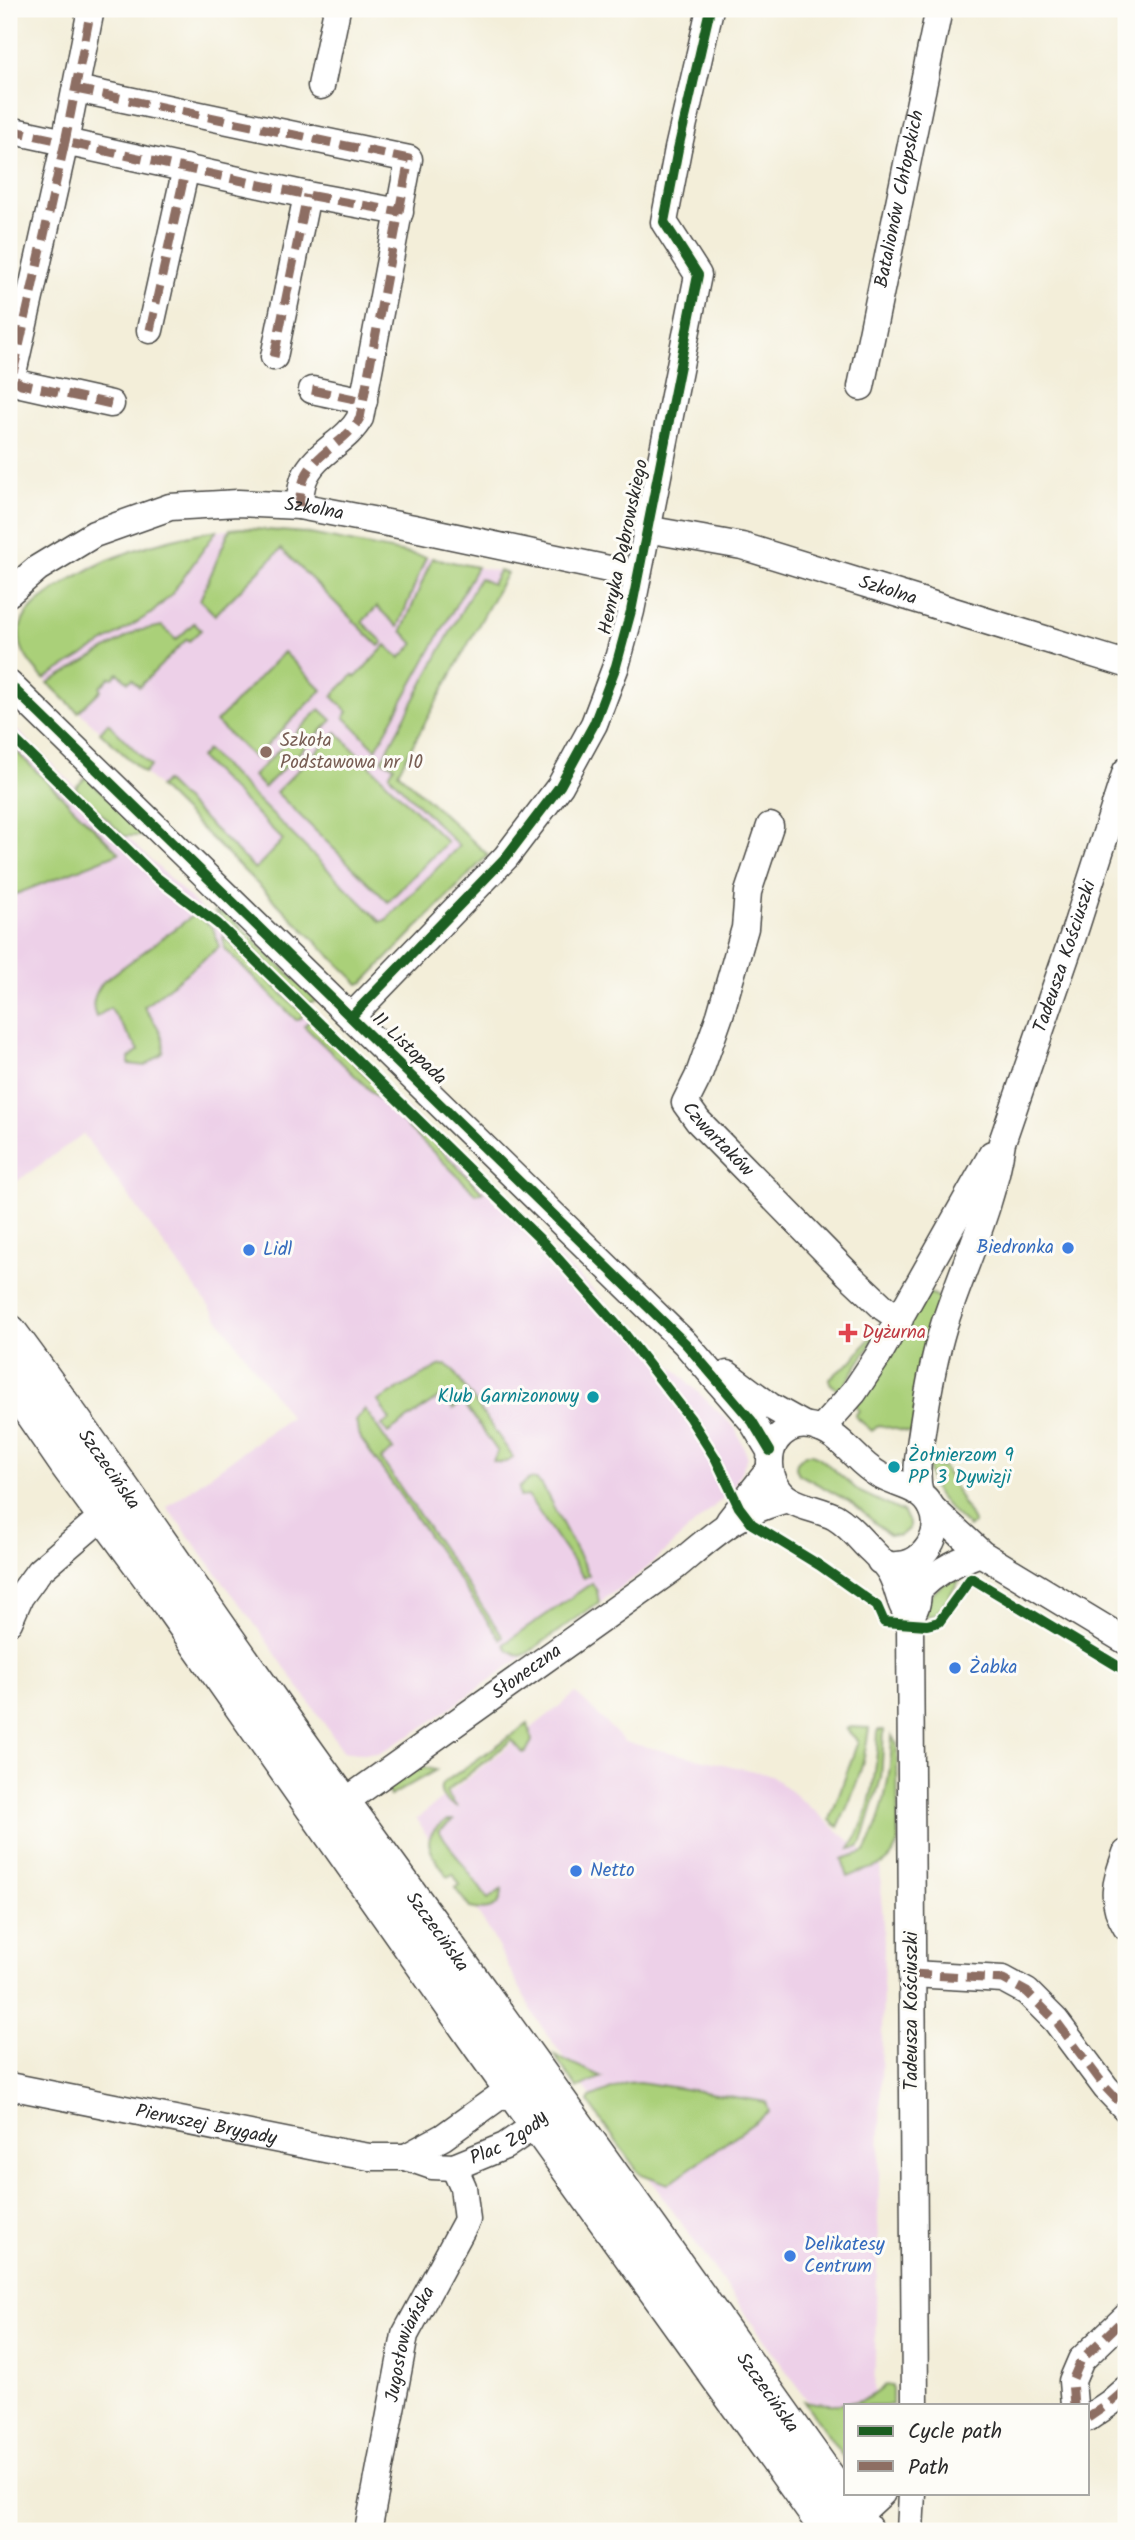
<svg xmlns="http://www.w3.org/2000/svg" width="1135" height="2540" font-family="Kalam,sans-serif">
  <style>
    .built { fill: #edd0e8 }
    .green { fill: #aad079; stroke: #6a7e52; stroke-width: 2 }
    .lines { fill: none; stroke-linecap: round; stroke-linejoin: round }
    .minor-casing { stroke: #494845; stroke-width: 29 }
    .major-casing { stroke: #494845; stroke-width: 38 }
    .minor { stroke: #fff; stroke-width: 26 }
    .major { stroke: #fff; stroke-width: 35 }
    .quiet { stroke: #8d6e63; stroke-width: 9; stroke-dasharray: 18 9; stroke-linecap: butt }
    .cycleway-casing { stroke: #fdfcf7; stroke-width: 15 }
    .cycleway { stroke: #1b5e20; stroke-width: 10 }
    .education-dot { fill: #8d6e63; stroke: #fdfcf7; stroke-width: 2.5 }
    .shop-dot { fill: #3f7fe0; stroke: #fdfcf7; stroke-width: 2.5 }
    .health-dot { fill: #e0444e; stroke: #fdfcf7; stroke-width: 2.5 }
    .culture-dot { fill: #0f9aa8; stroke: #fdfcf7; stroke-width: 2.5 }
    .labels { text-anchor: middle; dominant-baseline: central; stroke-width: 6; stroke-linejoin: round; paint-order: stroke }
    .street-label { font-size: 19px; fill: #2b2b2b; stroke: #fdfcf7 }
    .education-label { font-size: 19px; fill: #785e54; stroke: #fdfcf7; text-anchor: start }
    .shop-label { font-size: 19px; fill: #366cbe; stroke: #fdfcf7; text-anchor: start }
    .health-label { font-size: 19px; fill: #be3a42; stroke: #fdfcf7; text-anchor: start }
    .culture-label { font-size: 19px; fill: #0d838f; stroke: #fdfcf7; text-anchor: end }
  </style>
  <rect width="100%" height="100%" fill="#fdfcf7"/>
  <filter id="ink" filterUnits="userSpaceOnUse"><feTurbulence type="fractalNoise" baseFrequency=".0143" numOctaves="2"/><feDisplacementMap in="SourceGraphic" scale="14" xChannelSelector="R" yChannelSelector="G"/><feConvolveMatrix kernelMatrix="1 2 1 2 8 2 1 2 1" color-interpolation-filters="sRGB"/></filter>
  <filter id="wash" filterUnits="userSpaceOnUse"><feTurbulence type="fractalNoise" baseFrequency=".00686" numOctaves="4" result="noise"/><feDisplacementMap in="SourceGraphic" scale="28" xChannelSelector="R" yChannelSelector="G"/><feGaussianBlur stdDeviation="1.57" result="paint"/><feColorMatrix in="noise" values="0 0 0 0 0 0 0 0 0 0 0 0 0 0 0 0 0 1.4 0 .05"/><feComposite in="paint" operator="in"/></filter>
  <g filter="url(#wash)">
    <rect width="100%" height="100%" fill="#f3eed9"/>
    <!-- built -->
    <path class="built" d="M242,528L305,533L507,573L398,772L483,850L356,981L153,781L35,670L22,647L20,633L22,623L34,605L90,567L123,553L153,543L186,535Z
      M9,722L735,1428L748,1457L732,1490L642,1572L422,1728L378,1754L344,1752L256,1626L167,1507L290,1417L83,1134L9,1187Z
      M576,1693L625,1742L771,1775L880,1866L884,1944L874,2405H846V2455L537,2020L489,1930L416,1819Z"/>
    <!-- green -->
    <path class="green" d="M242,528L305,533L426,557L398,627L377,607L362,622L383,642L379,646L281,549L215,615L200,600L230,529Z
      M217,530L171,595L152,613L44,679C32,666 18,651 20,632C21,614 38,601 52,592C102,556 157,540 217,530Z
      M432,558L477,567L376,749L344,717L348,712L332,696L353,675L356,677L386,645L400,658L414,644L402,631Z
      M499,571L507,573L398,772L488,855L364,982L359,984L159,787L165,781L255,869L283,840L200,758L207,750L381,922L387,919L459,846L389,775L394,766L382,760L479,578L492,584Z
      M194,623L201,630L189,641L187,639L139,687L132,679L128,682L118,673L113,678L110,677L100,687L101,690L78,712L48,683L137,631L162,626L176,640Z
      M284,652L322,690L254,758L216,722Z
      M320,709L332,720L264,788L253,776Z
      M108,723L151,766L144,773L100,732Z
      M336,732L447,842L388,902L276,792Z
      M9,744L119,853L9,897Z
      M86,777L148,836H124L75,788Z
      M214,911L228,915L317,1001L309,1003Z
      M195,914L213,928L219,947L144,1007C154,1022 167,1035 163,1053L145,1066L129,1064V1058L139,1050L110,1008L96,1017C90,1004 95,993 103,982Z
      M223,936L304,1015L299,1020H296L224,948Z
      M310,1020L483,1192L476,1194L304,1026Z
      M928,1293L935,1295L942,1302L912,1433L879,1425L872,1431L855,1416L859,1410L854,1404Z
      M882,1322V1327L840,1392L830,1383V1378L853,1360Z
      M446,1365L452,1369L513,1457C506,1463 502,1464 493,1461L498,1452L463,1402L453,1409L444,1394L388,1433L382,1425L390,1420L378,1401L439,1366Z
      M365,1409L393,1450L381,1459L503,1637L500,1639L359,1436L356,1421Z
      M805,1454H812L819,1457L860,1492L903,1512L909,1522V1528L900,1536L889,1535L852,1503L799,1474L796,1468L797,1462Z
      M928,1464L944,1468L974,1523L969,1527C947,1506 930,1496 928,1464Z
      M529,1479L536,1480L542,1485L589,1575L584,1578L528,1496L520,1497L519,1488Z
      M967,1570L936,1614L924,1617C928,1588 944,1584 967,1570Z
      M592,1583L597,1591L599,1602L526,1654L520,1656L508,1650L504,1644Z
      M528,1724L532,1741L526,1752L523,1753L512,1740L446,1792L456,1806C447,1802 437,1795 442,1784Z
      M850,1727L869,1728C863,1769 856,1790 838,1827L830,1820L858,1741L846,1729Z
      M878,1730H884L881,1778L862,1842L858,1847L850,1849C872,1814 877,1770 878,1730Z
      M892,1736L897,1744L898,1842C889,1873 871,1864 848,1877L842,1859L865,1852C883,1817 891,1775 892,1736Z
      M416,1765L436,1770L390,1796L386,1788Z
      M447,1820H453L439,1831L488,1899L502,1889C502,1910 487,1912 470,1908L455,1888L460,1885L453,1874L448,1877C433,1855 415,1838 447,1820Z
      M554,2055L602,2077L577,2088Z
      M640,2082L766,2102L769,2112L668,2184L639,2173L588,2102L590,2098L626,2083Z
      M885,2385L892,2386V2405H846V2461L804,2401C830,2407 867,2406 885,2385Z"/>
  </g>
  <g filter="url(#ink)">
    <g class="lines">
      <defs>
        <g id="minor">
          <path d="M321,86L337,9"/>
          <path d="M76,89L409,159L360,418C346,443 315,452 304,479C301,487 300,497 299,506"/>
          <path d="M9,130L65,142L91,9"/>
          <path d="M150,330L186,168"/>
          <path d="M274,357L307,195"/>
          <path id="s1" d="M861,387L939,9"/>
          <path d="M312,390L364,401"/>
          <path d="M111,404L21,384L15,380L13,373L65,142L307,195L400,212"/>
          <path id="s2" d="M646,529L742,546L1126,664"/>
          <path id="s3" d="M9,593L38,568L94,534L170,507L238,503L299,506L414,528L637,575"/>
          <path d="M9,684L685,1343L752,1421L770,1451"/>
          <path id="s4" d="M770,826L748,892L745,928L720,1015L698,1077L685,1103L698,1121L848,1274L884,1308L900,1319"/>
          <path d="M351,1017L506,857L560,786L594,724L616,666L631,611L698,275L664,222L678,149L710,9"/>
          <path d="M727,1374L770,1406L804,1425"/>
          <path d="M821,1429L854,1392L878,1356L992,1154"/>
          <path id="s5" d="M920,1494C914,1472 920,1447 923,1425C928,1391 934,1358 944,1325C964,1264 993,1206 1002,1142L1072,939L1126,771"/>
          <path d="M932,1508L982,1554L1126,1641"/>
          <path d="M729,1521L769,1470"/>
          <path d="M880,1561C885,1563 891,1566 896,1565C924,1565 944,1533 932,1508C921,1486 898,1486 879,1475C857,1463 843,1437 820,1429C810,1425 799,1424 789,1429C762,1443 765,1485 790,1500C804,1508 821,1510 835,1517C845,1523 855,1533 863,1542C872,1552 885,1562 891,1574C899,1589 899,1605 910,1618"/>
          <path d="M918,1590C935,1573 952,1563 975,1555"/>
          <path d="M9,1622L20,1597L39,1571L117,1504"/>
          <path id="s6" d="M329,1813L675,1567C716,1533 735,1513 788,1499"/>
          <path d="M1126,1853C1116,1882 1109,1899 1126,1927"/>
          <path d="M912,1974L1003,1979L1027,1992L1056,2021L1106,2088L1126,2109"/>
          <path id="s7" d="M9,2086L340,2152L370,2157H406L432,2166L454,2167L505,2146L537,2124L549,2109"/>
          <path d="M406,2157L443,2137L511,2088L530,2087"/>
          <path d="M915,2405L910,1623C910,1615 916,1610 917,1602C920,1586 914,1570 922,1555"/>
          <path d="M1074,2405L1072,2381L1081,2360L1126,2317"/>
          <path d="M1088,2418L1110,2403L1126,2389"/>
          <path id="s8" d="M368,2531L405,2335L467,2220L463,2187L454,2167"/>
          <path d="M851,2531L855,2518L882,2493"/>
          <path d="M910,2531L912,2493"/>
        </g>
        <g id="major">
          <path id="s9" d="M9,1332C124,1486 229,1647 343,1803C519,2044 692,2287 865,2531"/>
          <path d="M9,1379L68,1465L169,1602L481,2046L829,2531"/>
        </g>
      </defs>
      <!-- minor casing -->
      <use href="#minor" class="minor-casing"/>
      <!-- major casing -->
      <use href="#major" class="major-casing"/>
      <!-- minor -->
      <use href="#minor" class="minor"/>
      <!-- major -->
      <use href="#major" class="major"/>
      <!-- quiet -->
      <path class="quiet" d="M76,89L409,159L360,418C346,443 315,452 304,479C301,487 300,497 299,506
        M9,130L65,142L91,9
        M150,330L186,168
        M274,357L307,195
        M312,390L364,401
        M111,404L21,384L15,380L13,373L65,142L307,195L400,212
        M912,1974L1003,1979L1027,1992L1056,2021L1106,2088L1126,2109
        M1074,2405L1072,2381L1081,2360L1126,2317
        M1088,2418L1110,2403L1126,2389"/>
      <defs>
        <path id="cycleway" d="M9,684L685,1343L752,1421L770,1451
          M9,734L156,877L218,924L545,1244L624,1333L690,1418L716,1459L739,1507L752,1524L819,1565L877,1606L884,1622L927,1625L939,1622L971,1578L1126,1671
          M351,1017L506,857L560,786L594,724L616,666L631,611L698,275L664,222L678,149L710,9"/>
      </defs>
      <!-- cycleway casing -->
      <use href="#cycleway" class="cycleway-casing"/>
      <!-- cycleway -->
      <use href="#cycleway" class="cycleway"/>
    </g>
  </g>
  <!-- markers -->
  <circle class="education-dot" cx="266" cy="752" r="7"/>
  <g class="shop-dot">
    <circle cx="1068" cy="1248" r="7"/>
    <circle cx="249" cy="1250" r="7"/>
    <circle cx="955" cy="1668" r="7"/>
    <circle cx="576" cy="1871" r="7"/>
    <circle cx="790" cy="2256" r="7"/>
  </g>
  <path class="health-dot" d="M844.5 1322.5h7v7h7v7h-7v7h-7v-7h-7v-7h7z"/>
  <g class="culture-dot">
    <circle cx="593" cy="1397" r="7"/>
    <circle cx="894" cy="1467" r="7"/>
  </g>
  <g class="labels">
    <!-- street labels -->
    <g class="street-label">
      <text stroke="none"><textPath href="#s1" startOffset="192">Batalionów Chłopskich</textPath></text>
      <text stroke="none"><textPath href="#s3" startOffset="329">Szkolna</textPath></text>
      <text transform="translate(624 547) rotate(-78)">Henryka Dąbrowskiego</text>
      <text stroke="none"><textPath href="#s2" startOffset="250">Szkolna</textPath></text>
      <text stroke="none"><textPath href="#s5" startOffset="560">Tadeusza Kościuszki</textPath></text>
      <text transform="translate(409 1049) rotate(44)">11 Listopada</text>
      <text stroke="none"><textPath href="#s4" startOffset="340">Czwartaków</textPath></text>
      <text stroke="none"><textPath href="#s9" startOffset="170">Szczecińska</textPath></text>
      <text stroke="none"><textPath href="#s6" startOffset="243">Słoneczna</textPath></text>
      <text stroke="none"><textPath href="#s9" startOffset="737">Szczecińska</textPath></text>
      <text transform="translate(912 2011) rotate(-90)">Tadeusza Kościuszki</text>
      <text stroke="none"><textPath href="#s7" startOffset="201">Pierwszej Brygady</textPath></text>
      <text stroke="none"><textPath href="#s7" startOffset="516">Plac Zgody</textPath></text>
      <text stroke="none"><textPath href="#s8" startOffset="192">Jugosłowiańska</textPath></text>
      <text stroke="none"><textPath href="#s9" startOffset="1304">Szczecińska</textPath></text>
    </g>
    <!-- education labels -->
    <g class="education-label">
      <text x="280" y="741">Szkoła<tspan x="280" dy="22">Podstawowa nr 10</tspan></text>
    </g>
    <!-- shop labels -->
    <g class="shop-label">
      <text x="1054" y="1248" text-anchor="end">Biedronka</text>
      <text x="263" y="1250">Lidl</text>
      <text x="969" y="1668">Żabka</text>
      <text x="590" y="1871">Netto</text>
      <text x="804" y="2245">Delikatesy<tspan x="804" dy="22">Centrum</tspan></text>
    </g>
    <!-- health labels -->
    <g class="health-label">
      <text x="862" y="1333">Dyżurna</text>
    </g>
    <!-- culture labels -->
    <g class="culture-label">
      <text x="579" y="1397">Klub Garnizonowy</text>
      <text x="908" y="1456" text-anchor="start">Żołnierzom 9<tspan x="908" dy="22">PP 3 Dywizji</tspan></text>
    </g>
  </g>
  <!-- margin -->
  <rect width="1135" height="2540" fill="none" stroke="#fdfcf7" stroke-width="35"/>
  <!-- legend -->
  <rect x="844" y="2404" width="245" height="91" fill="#fdfcf7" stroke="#a9a8a5" stroke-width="2"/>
  <rect x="858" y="2426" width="35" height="10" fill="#1b5e20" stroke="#a9a8a5" stroke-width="2"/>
  <text x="908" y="2438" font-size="21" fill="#2b2b2b">Cycle path</text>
  <rect x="858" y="2461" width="35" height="10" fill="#8d6e63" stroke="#a9a8a5" stroke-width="2"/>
  <text x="908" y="2474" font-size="21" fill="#2b2b2b">Path</text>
</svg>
